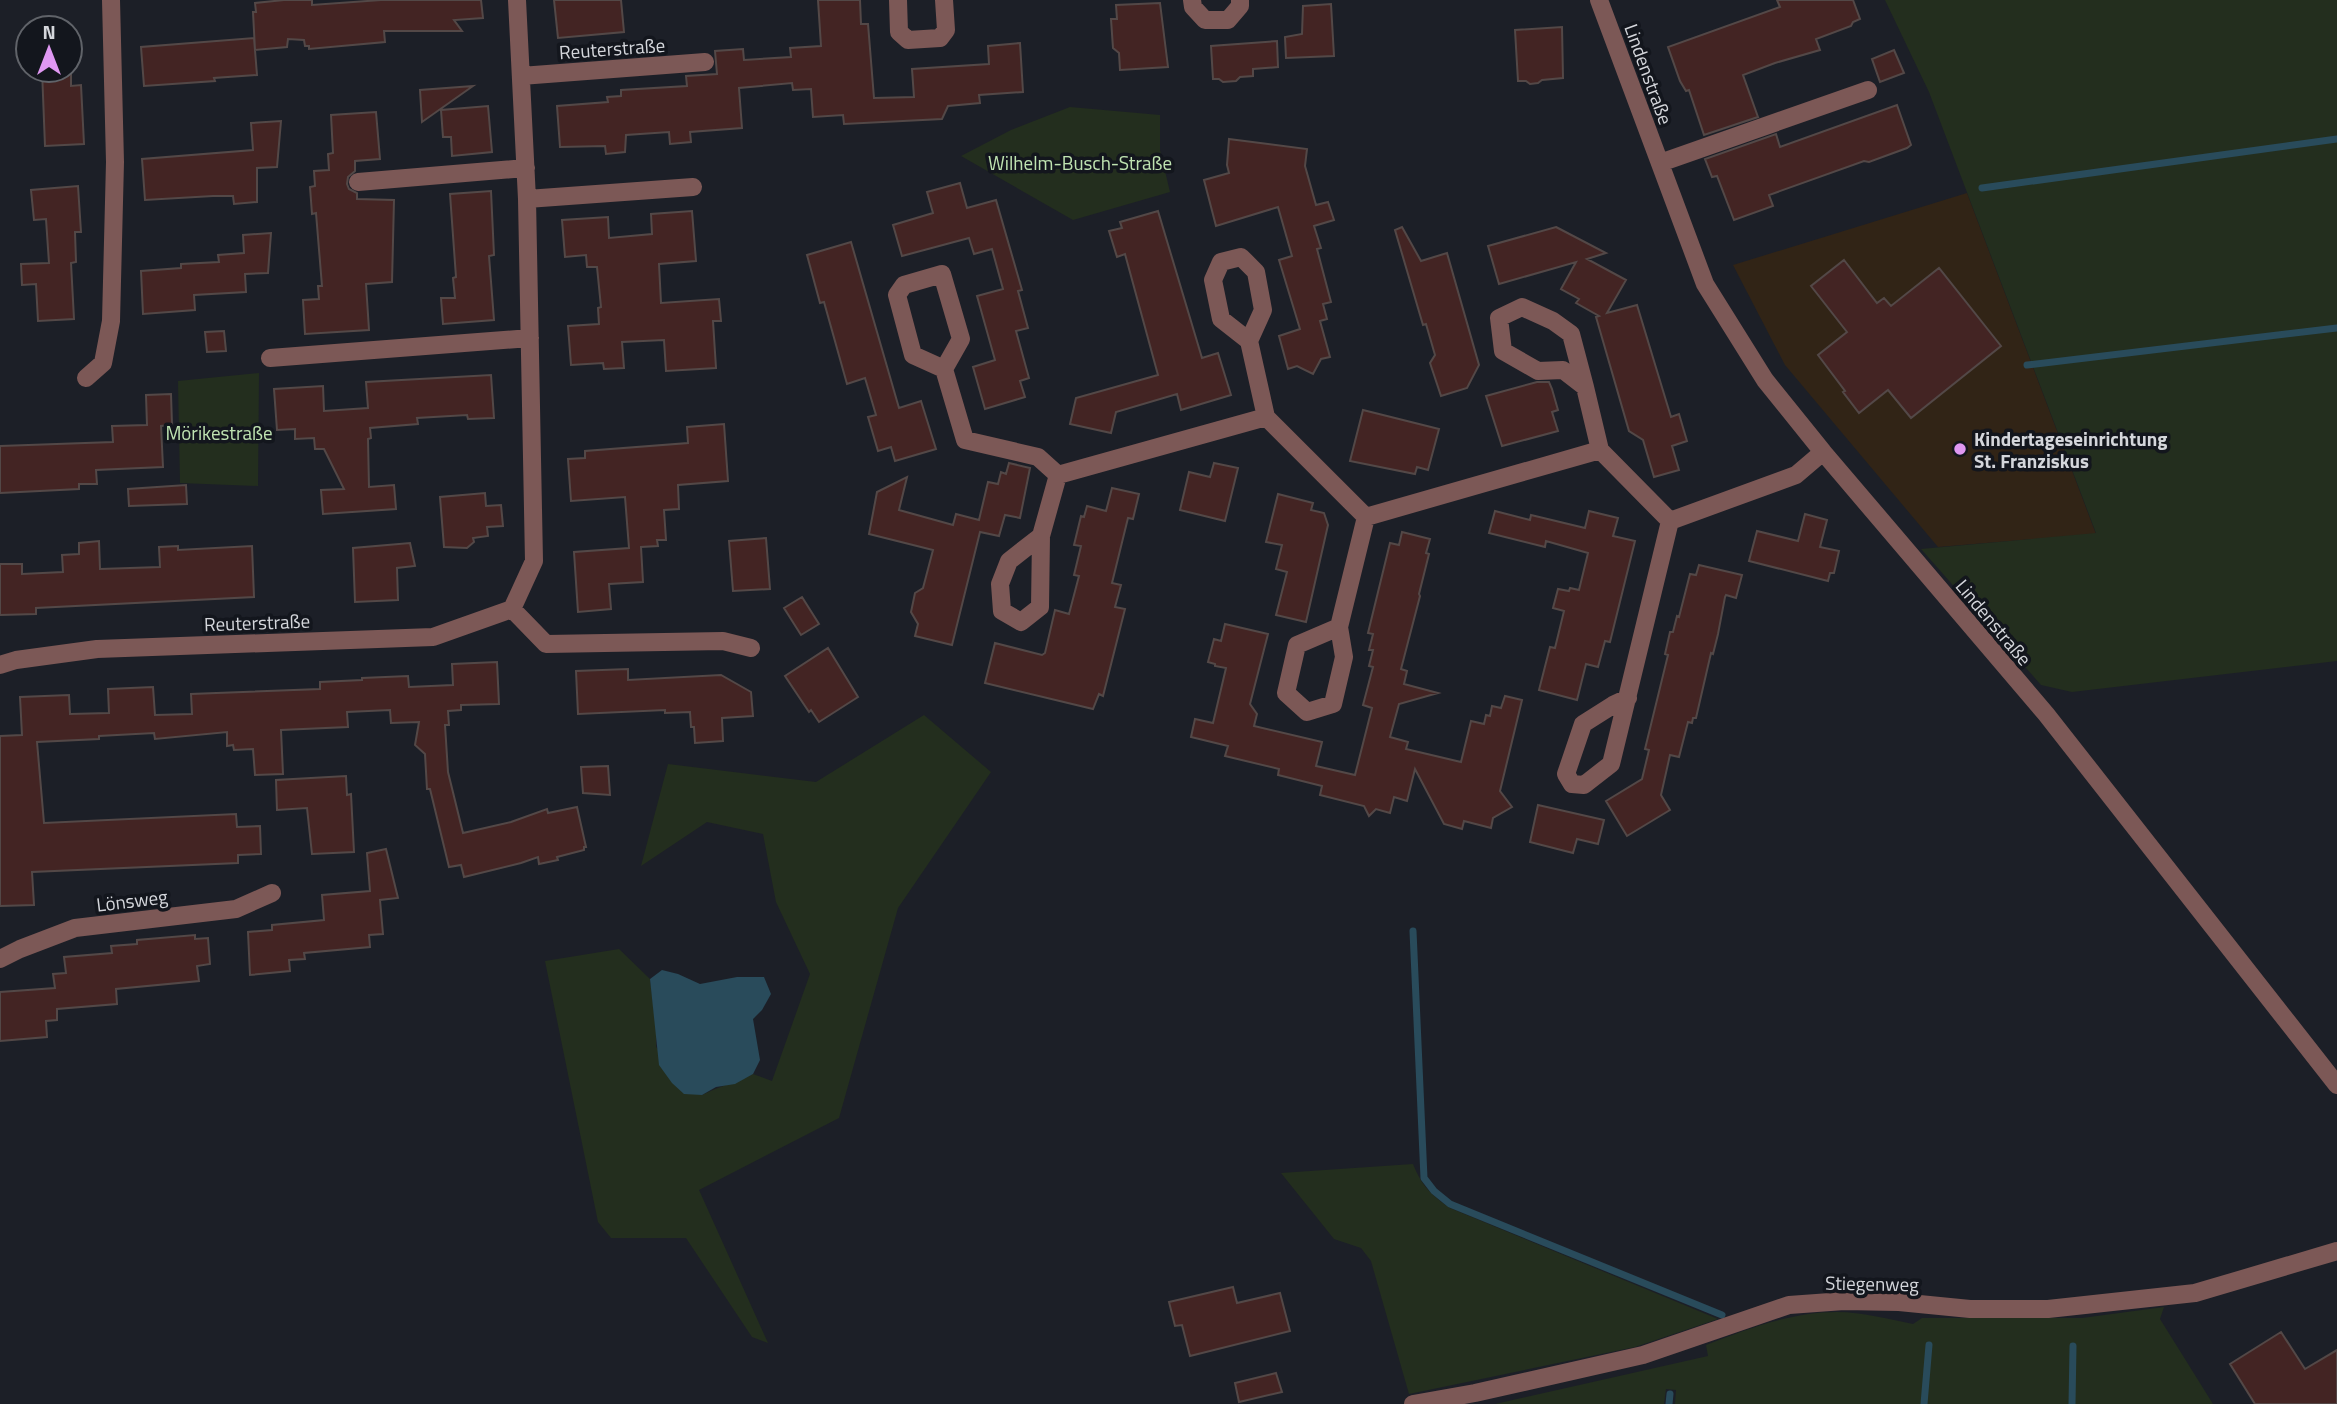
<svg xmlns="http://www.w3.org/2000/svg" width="2337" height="1404" font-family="'Titillium Web',sans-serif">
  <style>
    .education { fill: #312416 }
    .green { fill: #232e1e }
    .water { fill: #294b5b }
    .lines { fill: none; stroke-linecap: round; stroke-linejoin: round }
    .stream { stroke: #294b5b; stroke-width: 7 }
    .building { fill: #432423; stroke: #534847; stroke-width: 2 }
    .minor { stroke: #7c5856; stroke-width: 18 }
    .poi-dot { fill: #df98f2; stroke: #13161d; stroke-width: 2.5 }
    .labels { text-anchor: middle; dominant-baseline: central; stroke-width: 7; stroke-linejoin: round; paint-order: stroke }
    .street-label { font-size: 19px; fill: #d4d6db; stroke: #13161d }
    .park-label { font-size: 19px; fill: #bfe3b1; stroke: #13161d }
    .poi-label { font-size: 19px; font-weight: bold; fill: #d4d6db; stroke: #13161d; text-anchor: start }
  </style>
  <rect width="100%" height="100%" fill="#1c1f27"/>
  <!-- education -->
  <path class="education" d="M1967,193L2096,534L1938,547L1785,365L1733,265Z"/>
  <!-- green -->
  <path class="green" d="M1885,0H2337V661L2072,692L2041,685L1921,549L2096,533L1929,92Z
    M1070,107L1160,115V150L1170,192L1073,220L961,156L1011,130Z
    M259,373L258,486L180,483L178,381Z
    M924,715L991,772L898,908L839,1118L699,1190L768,1343L752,1337L686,1238H611L598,1222L545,961L619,949L650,979L656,1028V1047L702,1095C719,1086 736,1083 753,1074L772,1081L810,974L776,902L763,834L707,822L641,866L668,764L816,782Z
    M1413,1164C1422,1186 1430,1194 1450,1208L1718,1319L1635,1347L1409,1394L1371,1261L1361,1248L1334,1239L1281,1173Z
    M2164,1307L2160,1319L2213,1404H1675L1676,1390L1666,1389L1664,1404H1495L1708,1356L1706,1345C1748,1329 1791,1312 1837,1312C1862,1312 1888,1319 1913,1324L1922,1318H2082Z"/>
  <!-- water -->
  <path class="water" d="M662,970L678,974L700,984L737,977H764L771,994L762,1010L753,1019L760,1060L753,1074L735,1084L716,1087L702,1095L684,1094L672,1083L659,1065L650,979Z"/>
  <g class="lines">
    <!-- stream -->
    <path class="stream" d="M1982,188L2337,139
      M2027,365L2337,328
      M1413,931L1424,1178L1434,1191L1450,1204L1722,1315
      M1669,1404L1670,1394
      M1924,1404L1929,1345
      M2072,1404L2073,1346"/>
  </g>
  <!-- building -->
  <path class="building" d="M284,0H312V5L381,0H481L483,18L454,20L462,31H384L385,42L309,49V46H305L304,40L288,39L287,47L255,50L253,12H256L255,3Z
    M554,0H621L624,32L558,38Z
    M818,0H860L861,24H868L874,98L914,97L912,69L989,64L988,46L1020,43L1023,92L979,95L980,103L948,106L942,119L844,124L843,115L813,117L811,89L793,90L792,83L739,88L742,128L690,132L691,142L670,144L669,132L626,135L625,152L606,154L605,146L560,147L557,106L608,102L607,97L621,96V90L687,86L686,76L717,74L715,51L743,49L744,60L791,57L790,48L821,46Z
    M1777,0H1853L1860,19L1853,22L1851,26L1816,39L1820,50L1775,63L1743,75L1758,117L1704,135L1689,90L1686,91L1680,81L1668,47L1780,7Z
    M1160,3L1168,67L1120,70L1119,53L1113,48L1111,19H1117L1116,5Z
    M1331,4L1334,56L1286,58L1285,37L1302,34L1303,6Z
    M1562,27L1563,78L1542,80L1538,83L1530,84L1526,81H1518L1515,30Z
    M254,38L257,75L214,78L215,81L144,86L141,47Z
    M1277,41L1278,67L1253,69V76L1240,77L1236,81L1223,82L1219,79H1213L1211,46Z
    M1894,50L1904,73L1880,82L1872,59Z
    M42,70H71V86L81,85L84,144L45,146Z
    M473,86L422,122L420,90Z
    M1897,105L1911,145L1907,148L1869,162L1864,161L1769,195L1773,206L1734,220L1717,176L1712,177L1705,159L1776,134L1780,147Z
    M488,106L492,152L452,156L451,137H443L441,110Z
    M376,112L380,159L355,161V171L348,177L347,184L349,189L357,193V199L394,200L392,282L366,284L369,330L305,334L303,300L319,299L318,286H322L316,213L312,214L310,187L315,186L314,171L329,170L328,154L333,153L331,115Z
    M281,121L277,167L257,168V202L234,204L233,196H213L145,200L142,159L253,150L251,123Z
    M1229,139L1307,149L1305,166L1316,205L1328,202L1334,220L1314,226L1321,248L1317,249L1331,302L1323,304L1327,319L1320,321L1330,357L1321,359L1313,374L1297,366L1288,369L1279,336L1300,329L1279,260L1292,256L1278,207L1216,226L1204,180L1229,173L1227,165Z
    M960,183L967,208L996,200L1022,290L1018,291L1028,328L1016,331L1029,378L1020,381L1025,397L985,409L973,367L995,360L977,296L1003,289L992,249L974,254L969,238L902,256L893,225L933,213L927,192Z
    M78,186L81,232H75L76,262L71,263L74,319L38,321L36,284L22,285L21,264L49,263L46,219L34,220L31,190Z
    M491,191L494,255L489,256L494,320L443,324L441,298H455L453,278L456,277L450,194Z
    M692,211L696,261L659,264L661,303L719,299L721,321H713L716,368L666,371L664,340L622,342L624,368L604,369L603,363L571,365L568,326L599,324L598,308L601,307L597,267H587L586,255L565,257L562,220L608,217L609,238L652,234L651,214Z
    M1158,211L1202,358L1218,353L1231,395L1181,410L1177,394L1116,412L1111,433L1070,424L1076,398L1158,375L1125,254L1117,257L1109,231L1122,228L1120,222Z
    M1402,227L1421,261L1447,253L1479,365L1467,388L1441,396L1430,363L1435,355L1426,324L1423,325L1395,230Z
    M1556,227L1606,253L1587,259L1626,280L1607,313L1637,305L1671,417L1679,414L1687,441L1672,446L1679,470L1654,477L1643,440L1629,431L1596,317L1599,316L1576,303L1579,299L1561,289L1576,262L1499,284L1488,246Z
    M271,233L268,273L245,274L246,292L194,295L195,310L143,314L141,271L181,268V264L219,262L218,255L244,253L243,235Z
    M851,242L899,408L921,401L936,449L895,461L891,447L878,451L868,417L876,415L865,378L847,384L824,302L820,303L807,255Z
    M1844,260L1877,303L1884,298L1891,306L1939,268L2001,346L1911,418L1888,390L1859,413L1843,392L1845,391L1818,355L1847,332L1811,286Z
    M224,331L226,351L207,352L205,332Z
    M491,375L494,418L468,419L467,415L417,418L418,424L370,428L371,438L368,439L369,487L394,485L396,509L323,514L321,490L344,489L324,449H315L314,438L295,439V429L277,430L274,389L323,386L324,411L368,408L366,382Z
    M1537,382H1549L1552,389L1558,410L1552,412L1558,431L1502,446L1486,396Z
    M171,394L172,425L161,426L163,467L96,470L97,484H79V489L0,493V446L113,442L112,426L147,425L146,395Z
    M1363,410L1439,429L1428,470L1417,467L1415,474L1350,461Z
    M724,424L728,481L678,485L679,509L664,510L666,540H657L658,546L641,547L643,582L609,584L611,609L578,612L574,552L629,548L625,497L571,501L568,459L585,458V451L688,443L687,427Z
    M1009,463L1030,468L1020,518L1005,515L999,536L980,532L952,645L915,636L918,624L911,612L915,593L923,588L933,550L869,534L877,492L907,477L899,510L953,525L956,514L979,520L988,482L998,484L1001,472L1006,474Z
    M1214,463L1238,468L1225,521L1180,510L1189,472L1210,477Z
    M186,485L187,504L129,506L128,489Z
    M1112,488L1139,494L1133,519L1128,518L1112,583L1121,585L1115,607L1125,609L1103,696L1099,694L1093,709L985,683L995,643L1042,655L1045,653L1055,610L1069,614L1079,576L1074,575L1081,546L1074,545L1081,516L1084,517L1087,506L1106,511Z
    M485,493L486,506L501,505L503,526L487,527L488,536L473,538L474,542L467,548L444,547L440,497Z
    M1278,494L1313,503L1311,510L1324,513L1328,525L1306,622L1276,615L1287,572L1276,569L1282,545L1266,542Z
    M1495,511L1530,520L1531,515L1585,528L1589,511L1618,518L1613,536L1635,541L1610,642L1605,641L1598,667L1586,664L1577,700L1539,690L1550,647L1555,648L1564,611L1553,608L1558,589L1569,591L1570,588L1579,590L1588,553L1546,541L1545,547L1489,533Z
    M1805,514L1827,520L1820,547L1839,551L1834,573H1830L1828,581L1749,561L1757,531L1798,541Z
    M1402,532L1430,539L1426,553L1429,554L1419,594L1420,596L1401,669L1407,671L1404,684L1438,693L1399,704L1390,737L1408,742L1406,749L1461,762L1471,721L1484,724L1486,715L1490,716L1492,706L1501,708L1505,696L1522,700L1500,791L1512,807L1493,818L1491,828L1464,821L1462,829L1444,824L1415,769L1407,801L1394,797L1390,813L1376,809L1369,816L1364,806L1320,795L1322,786L1278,775L1279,769L1225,756L1228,746L1191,737L1195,719L1213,723L1226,668L1215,666V664L1208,662L1214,639L1221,641L1225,624L1268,634L1250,704L1257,714L1254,726L1322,742L1316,766L1355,775L1372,708L1363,705L1373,667L1369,666L1373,650H1369L1373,634L1368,633L1390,543L1399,545Z
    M766,538L770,589L733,591L729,541Z
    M99,541L100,569L160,567L159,547L178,546V550L252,546L254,597L36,608V614L0,615V564H22V574L63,572L62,555L79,554V543Z
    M410,543L415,566L397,568L398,600L355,602L353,548Z
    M1699,565L1742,575L1736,598L1726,595L1725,597L1718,634L1713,654L1711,653L1696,718H1693L1692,723L1688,722L1679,757L1670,755L1661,795L1670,810L1627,836L1606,801L1642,779L1649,750L1645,749L1668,655L1665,654L1670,632H1673L1677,616L1679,617L1690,574L1696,575Z
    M802,597L819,624L801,635L784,608Z
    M828,648L858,697L819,722L811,710L809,712L785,676Z
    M497,662L499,704L461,705V710L448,711L449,725H445L448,772L463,833L511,822L547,809L548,813L577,807L586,847H584V850L557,857L558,860L539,864L538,857L521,863L464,877L461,865L449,867L430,789H427L425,754L415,745L419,722L391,723L390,710L347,712L348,727L281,730L283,774L255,775L253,749L234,750L233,745L227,746V732L155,739L154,733L99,736V739L37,742L44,823L236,814L237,827L260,826L261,854L238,855V863L32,872L34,905L0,906V736L22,735L20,697L69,695L70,714L109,713L108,689L153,687L155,715L192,714L191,694L320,689V682L362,680V678L408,676L409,687L453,685L452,664Z
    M628,669V680L721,675L751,692L753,716L722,718L723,741L695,743L694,727H691L690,712L665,713V710L578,714L576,671Z
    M608,766L610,795L583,793L581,767Z
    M346,776L347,795L351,794L354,852L312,854L307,808L277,810L276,780Z
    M1538,805L1604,820L1598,844L1577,839L1573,853L1530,842Z
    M386,849L398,898L380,900L383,934L369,935L370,947L304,953L305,959L289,960L290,971L250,975L248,932L272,930V925L324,920L322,895L370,891L367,853Z
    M195,935V939L208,938L210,964L197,966L199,981L116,989L117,1004L57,1009V1020L46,1021L47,1037L0,1041V992L55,988L53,974L66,973L64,957L112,953L111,946L137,944V940Z
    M1233,1287L1237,1303L1280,1293L1290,1331L1190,1356L1182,1325L1175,1326L1169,1302Z
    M2281,1332L2305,1369L2337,1350V1404H2255L2230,1364Z
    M1276,1373L1282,1392L1239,1402L1235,1383Z"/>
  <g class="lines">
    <!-- minor -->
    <path class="minor" d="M898,0L899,32L908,40L940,38L946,30L944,0
      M1192,0L1193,7L1205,20H1228L1240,6V0
      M1599,0L1705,284L1765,380L1823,452L2046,714L2337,1085
      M521,76L705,62
      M1660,163L1868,90
      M358,182L526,168
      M527,199L693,187
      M1249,341L1221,319L1213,280L1221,262L1241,257L1256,272L1263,310L1249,341L1266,417
      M270,358L530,338
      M944,369L961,339L942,274L904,285L897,295L913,355L944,369L965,440L1038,457L1058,475L1266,417L1366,517L1600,450L1670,521L1796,475L1823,452
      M86,378L103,363L111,321L115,162L111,0
      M1585,387L1571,334L1553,321L1522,307L1499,318L1503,351L1538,371L1563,370L1585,387L1600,450
      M1041,536L1040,607L1021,622L1002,611L1000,584L1009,561L1041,536L1058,475
      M512,609L534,561L527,199L517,0
      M1339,627L1297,645L1286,693L1307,712L1333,704L1344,657L1339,627L1366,517
      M0,665L16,660L97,649L433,637L512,609L546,644L723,641L751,648
      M1628,698L1613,705L1583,724L1566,774L1572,784L1584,785L1611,764L1670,521
      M0,959L20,949L75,928L236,909L272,893
      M1413,1404L1475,1393L1643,1355L1789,1305L1844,1301L1899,1302L1970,1309H2048L2195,1293L2337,1251"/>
  </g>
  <!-- markers -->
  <circle class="poi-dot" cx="1960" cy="449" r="7"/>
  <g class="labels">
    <!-- street labels -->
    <g class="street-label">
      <text transform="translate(612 48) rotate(-4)">Reuterstraße</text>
      <text transform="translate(1649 74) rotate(70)">Lindenstraße</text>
      <text transform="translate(257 622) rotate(-2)">Reuterstraße</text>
      <text transform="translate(1994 622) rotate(50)">Lindenstraße</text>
      <text transform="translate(132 900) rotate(-7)">Lönsweg</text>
      <text transform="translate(1872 1283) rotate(1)">Stiegenweg</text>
    </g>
    <!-- park labels -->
    <g class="park-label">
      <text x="1080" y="162">Wilhelm-Busch-Straße</text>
      <text x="219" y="432">Mörikestraße</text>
    </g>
    <!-- poi labels -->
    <g class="poi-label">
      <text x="1974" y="438">Kindertageseinrichtung<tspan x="1974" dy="22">St. Franziskus</tspan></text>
    </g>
  </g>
  <!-- north arrow -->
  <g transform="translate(49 49)"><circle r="33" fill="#13161d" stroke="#606369" stroke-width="2"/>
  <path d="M0-5L12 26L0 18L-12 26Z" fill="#df98f2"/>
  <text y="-10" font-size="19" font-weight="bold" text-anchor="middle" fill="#d4d6db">N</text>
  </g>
</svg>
